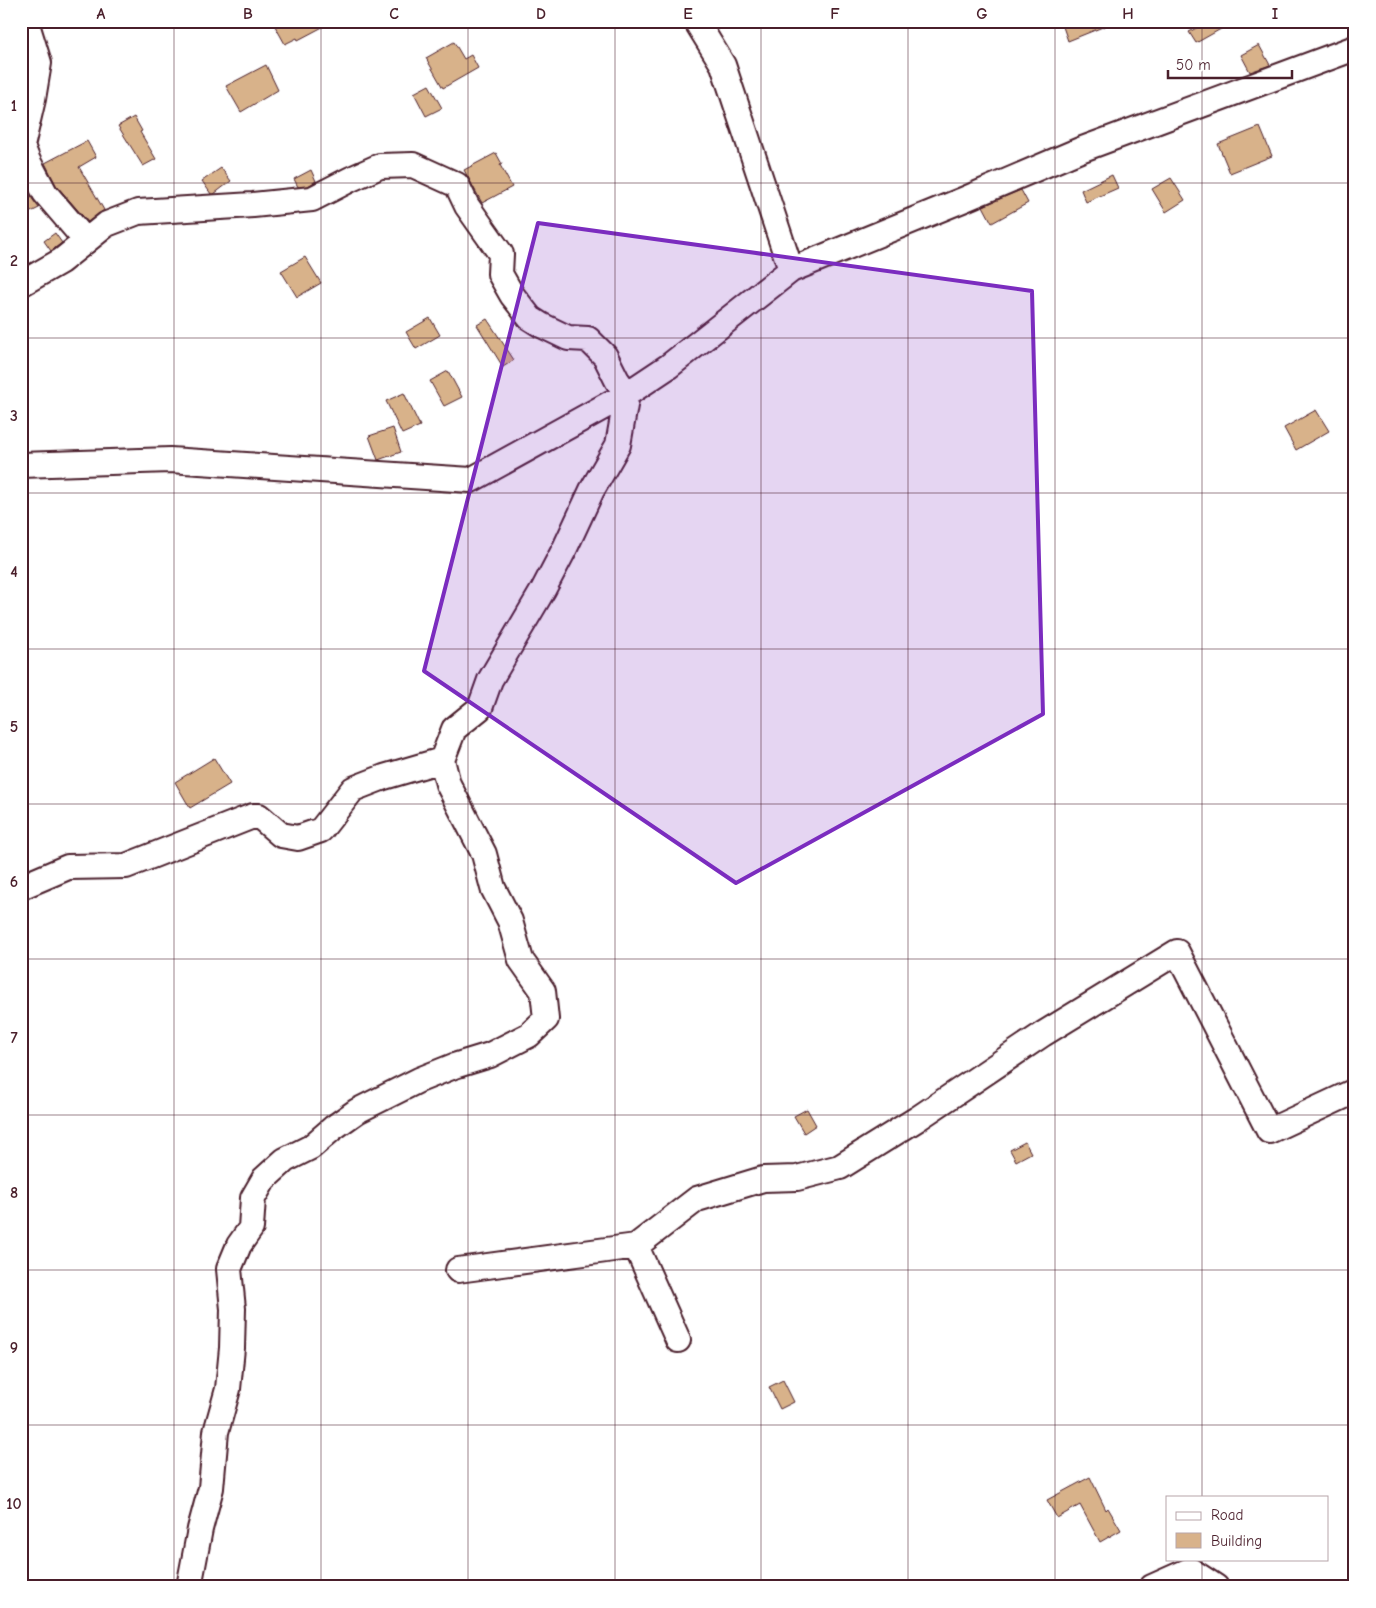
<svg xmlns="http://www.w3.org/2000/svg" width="1376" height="1608" font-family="'Comic Neue',sans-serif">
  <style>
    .building { fill: #d8b28a; stroke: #4a1f2b }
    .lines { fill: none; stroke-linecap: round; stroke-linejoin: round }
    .minor-casing { stroke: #4a1f2b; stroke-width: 28 }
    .minor { stroke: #fff; stroke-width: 24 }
    .marked { fill: #7b2cbf; fill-opacity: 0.2; stroke: #7b2cbf; stroke-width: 4; stroke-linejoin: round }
    .grid { fill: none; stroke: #4a1f2b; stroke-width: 1; stroke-opacity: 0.55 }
    .neatline { fill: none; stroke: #4a1f2b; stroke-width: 2 }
    .grid-label { font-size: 16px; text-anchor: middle; font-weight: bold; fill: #4a1f2b }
  </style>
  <rect width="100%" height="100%" fill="#fff"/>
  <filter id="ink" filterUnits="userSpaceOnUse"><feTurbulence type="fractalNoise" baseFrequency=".02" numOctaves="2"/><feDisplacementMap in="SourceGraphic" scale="10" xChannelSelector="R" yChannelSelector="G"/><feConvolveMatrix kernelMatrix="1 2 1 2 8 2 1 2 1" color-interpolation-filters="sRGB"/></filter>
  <g filter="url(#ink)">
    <!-- building -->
    <path class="building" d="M283,21H334L298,40L297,38L285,44L275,26Z
      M1061,21H1115V22L1068,41Z
      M1209,21H1235L1196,43L1189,32Z
      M454,42L464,59L471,55L478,68L443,88L426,58Z
      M1259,45L1270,65L1250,72L1241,55Z
      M266,65L278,90L241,112L226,86Z
      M429,85L442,108L426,116L414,93Z
      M134,117L142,131L140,132L156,159L143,166L118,126Z
      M1260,127L1272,156L1230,173L1218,144Z
      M87,141L96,157L79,167L104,210L88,222L56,185L45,163Z
      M496,153L502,164L500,165L512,187L482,203L464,170Z
      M221,168L231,181L214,194H211L202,181Z
      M311,170L316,181L308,186L298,187L294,179Z
      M1112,175L1118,188L1086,202L1081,190Z
      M21,178L33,200L39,208L31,212L21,195Z
      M1171,178L1185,200L1166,212L1152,189Z
      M1021,190L1028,203L992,223L983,206Z
      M55,233L62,243L51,251L44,241Z
      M305,257L321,283L297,297L281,271Z
      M430,318L440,335L416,349L406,332Z
      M487,319L514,360L503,367L477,325Z
      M448,371L462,397L444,406L430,381Z
      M404,393L420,426L402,434L386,401Z
      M1316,410L1329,431L1296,450L1284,428Z
      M393,428L401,452L378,460L369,436Z
      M214,758L230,784L190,808L175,782Z
      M807,1109L816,1125L804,1133L794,1116Z
      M1025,1142L1031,1153L1016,1161L1010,1150Z
      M783,1380L794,1402L780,1409L769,1387Z
      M1090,1477L1106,1510L1108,1508L1121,1530L1100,1542L1080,1505L1057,1518L1047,1500Z"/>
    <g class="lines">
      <defs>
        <path id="minor" d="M26,21L39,63L33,99L22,146L28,161L45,193L86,241
          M696,21L723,65L791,270
          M21,284L61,261L107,224L138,212L253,205L312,199L351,179L380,166L413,165L457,185L467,206L501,254L500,274L512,295L530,318L541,325L568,338L588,339L605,356L617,380L627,394L618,445L592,490L565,548L543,590L490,680L480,708L454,729L442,760L448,784L484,854L493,888L510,921L521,960L543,991L546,1019L529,1035L490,1055L454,1066L419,1080L357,1111L333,1128L311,1147L285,1160L264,1179L253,1198L251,1228L239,1245L229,1269L233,1309L232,1348L228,1389L216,1432L211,1488L200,1529L189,1587
          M21,465L170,460L471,480L627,394L669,366L791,270L965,199L1080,150L1355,48
          M21,887L68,867L126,866L253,816H259L281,835L298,838L321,830L353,789L384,777L442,760
          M458,1270L636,1246
          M678,1340L636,1246L697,1199L763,1179L797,1178L840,1167L917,1119L1043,1034L1177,952L1269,1131L1355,1091
          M1152,1587L1190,1570L1216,1587"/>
      </defs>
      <!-- minor casing -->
      <use href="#minor" class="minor-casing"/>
      <!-- minor -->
      <use href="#minor" class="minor"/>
    </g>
  </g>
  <!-- marked area -->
  <path class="marked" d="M538,223L1032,291L1043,714L736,883L424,671Z"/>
  <!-- grid -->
  <path class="grid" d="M174,21V1587M321,21V1587M468,21V1587M615,21V1587M761,21V1587M908,21V1587M1055,21V1587M1202,21V1497M21,183H1355M21,338H1355M21,493H1355M21,649H1355M21,804H1355M21,959H1355M21,1115H1355M21,1270H1355M21,1425H1355M1202,1559V1587"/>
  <!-- margin -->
  <rect width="1376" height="1608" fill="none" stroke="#fff" stroke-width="55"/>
  <!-- legend -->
  <rect x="1166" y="1496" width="162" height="65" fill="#ffffff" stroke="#b7a5aa"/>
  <rect x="1176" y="1512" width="25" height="8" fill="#ffffff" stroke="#b7a5aa"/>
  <text x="1211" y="1520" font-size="15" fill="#4a1f2b">Road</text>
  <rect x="1176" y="1533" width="25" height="15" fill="#d8b28a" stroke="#b7a5aa"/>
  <text x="1211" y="1546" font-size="15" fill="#4a1f2b">Building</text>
  <!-- scale -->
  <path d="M1168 70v8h124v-8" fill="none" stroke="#4a1f2b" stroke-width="2.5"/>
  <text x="1176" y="70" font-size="15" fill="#4a1f2b" stroke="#ffffff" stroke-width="4" paint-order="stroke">50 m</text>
  <rect x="28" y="28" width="1320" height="1552" class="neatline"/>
  <g class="grid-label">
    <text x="101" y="19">A</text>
    <text x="248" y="19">B</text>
    <text x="394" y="19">C</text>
    <text x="541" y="19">D</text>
    <text x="688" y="19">E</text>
    <text x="835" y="19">F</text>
    <text x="982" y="19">G</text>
    <text x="1128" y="19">H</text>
    <text x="1275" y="19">I</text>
    <text x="14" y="111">1</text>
    <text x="14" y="266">2</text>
    <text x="14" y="421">3</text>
    <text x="14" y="577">4</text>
    <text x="14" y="732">5</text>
    <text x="14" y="887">6</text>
    <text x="14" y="1043">7</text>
    <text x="14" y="1198">8</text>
    <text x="14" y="1353">9</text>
    <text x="14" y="1509">10</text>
  </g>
</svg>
